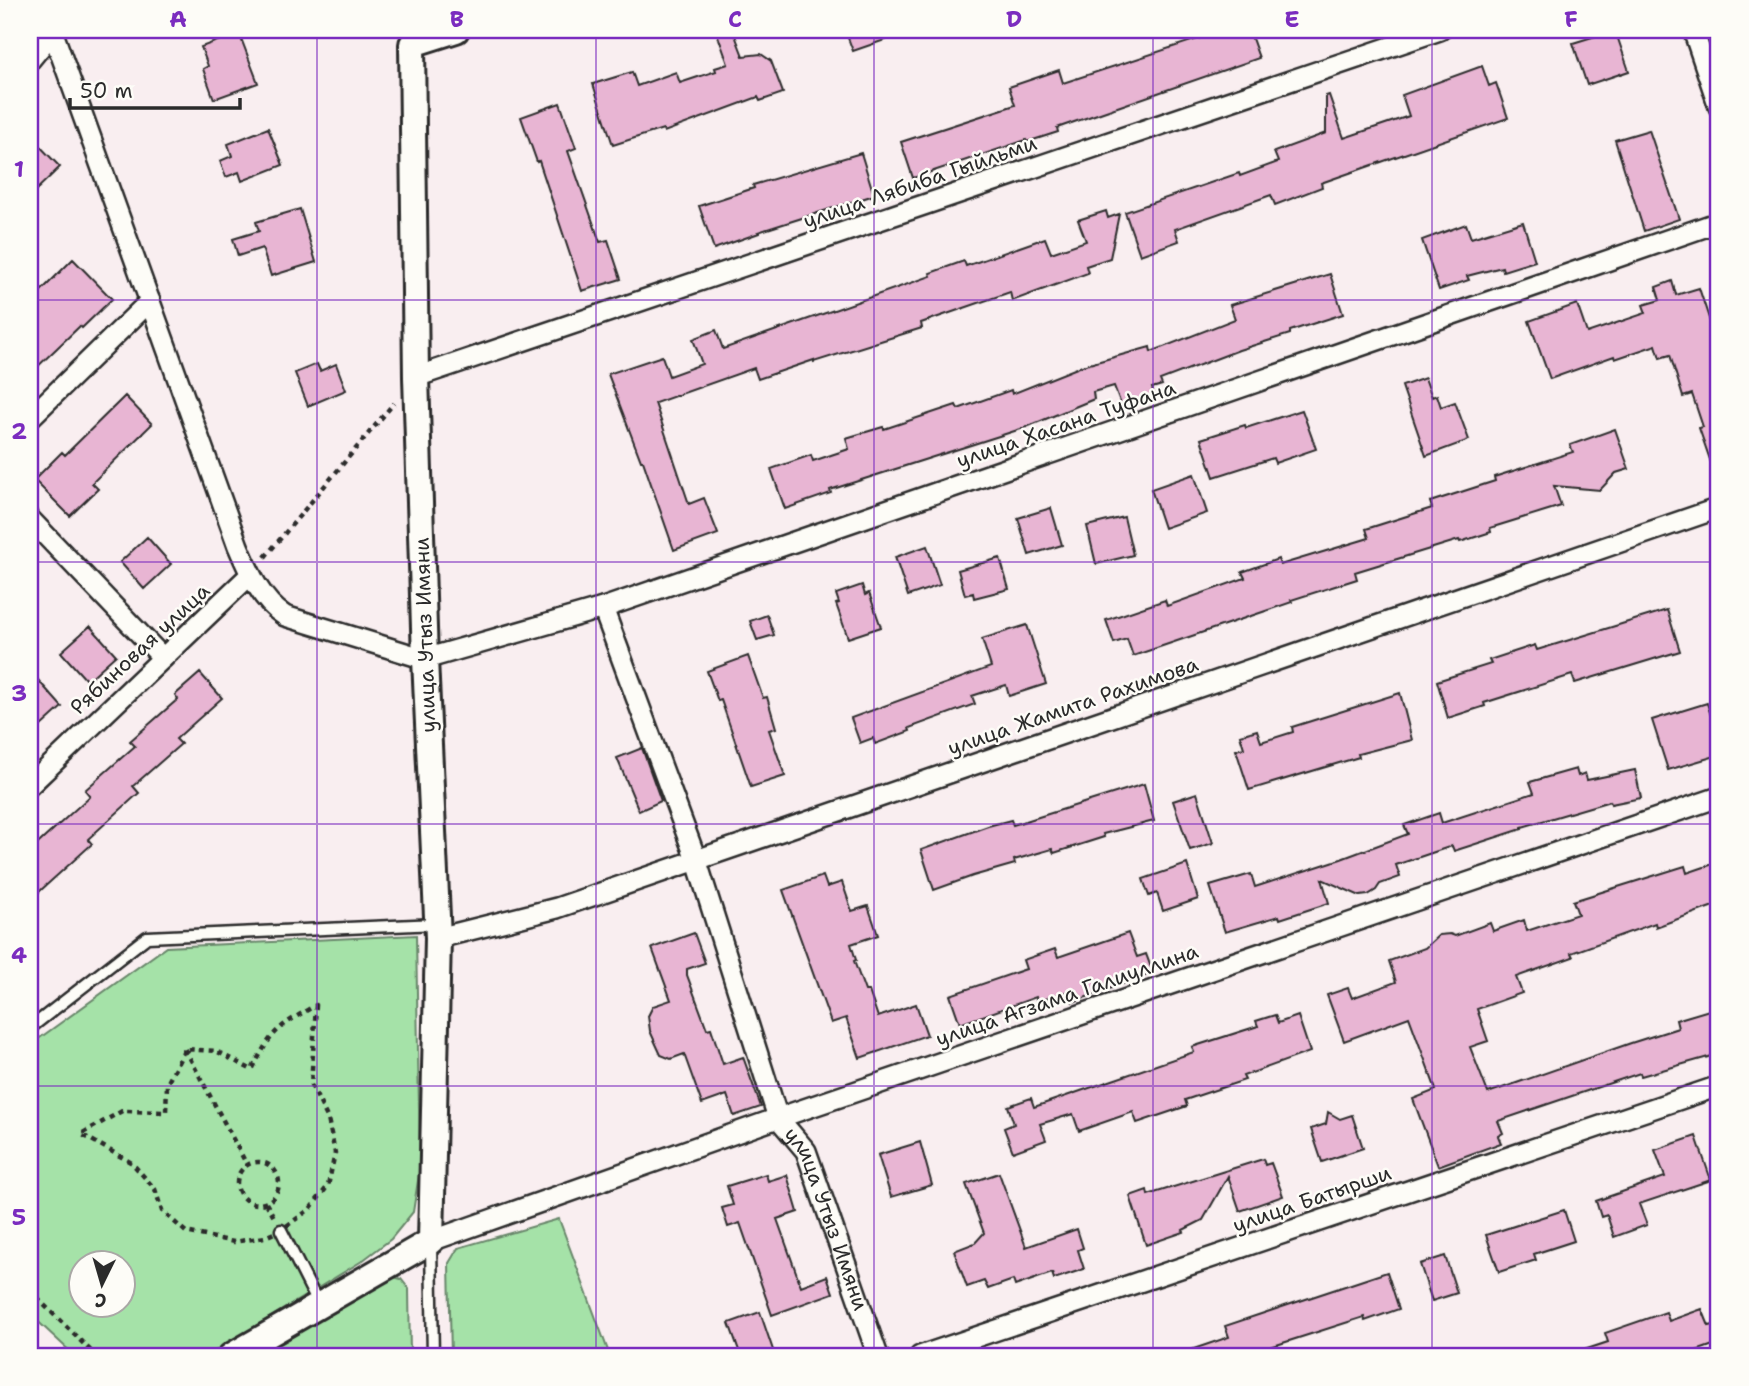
<svg xmlns="http://www.w3.org/2000/svg" width="1749" height="1386" font-family="'Shantell Sans',sans-serif">
  <style>
    .green { fill: #a5e2a8; stroke: #68866a; stroke-width: 2; fill-rule: evenodd }
    .building { fill: #e8b5d3; stroke: #2b2b2b; stroke-width: 2 }
    .lines { fill: none; stroke-linecap: round; stroke-linejoin: round }
    .service-casing { stroke: #2b2b2b; stroke-width: 15 }
    .minor-casing { stroke: #2b2b2b; stroke-width: 24 }
    .tertiary-casing { stroke: #2b2b2b; stroke-width: 30 }
    .path { stroke: #2b2b2b; stroke-width: 4.5; stroke-dasharray: 5 5; stroke-linecap: butt }
    .service { stroke: #fdfcf7; stroke-width: 10 }
    .minor { stroke: #fdfcf7; stroke-width: 19 }
    .tertiary { stroke: #fdfcf7; stroke-width: 24 }
    .grid { fill: none; stroke: #7b2cbf; stroke-width: 2; stroke-opacity: 0.55 }
    .labels { text-anchor: middle; dominant-baseline: central; stroke-width: 5; stroke-linejoin: round; paint-order: stroke }
    .street-label { font-size: 21px; fill: #2b2b2b; stroke: #fdfcf7 }
    .neatline { fill: none; stroke: #7b2cbf; stroke-width: 2.5 }
    .grid-label { font-size: 23px; text-anchor: middle; font-weight: bold; fill: #7b2cbf }
  </style>
  <rect width="100%" height="100%" fill="#f9eef0"/>
  <filter id="ink" filterUnits="userSpaceOnUse"><feTurbulence type="fractalNoise" baseFrequency=".0143" numOctaves="2"/><feDisplacementMap in="SourceGraphic" scale="14" xChannelSelector="R" yChannelSelector="G"/><feConvolveMatrix kernelMatrix="1 2 1 2 8 2 1 2 1" color-interpolation-filters="sRGB"/></filter>
  <g filter="url(#ink)">
    <!-- green -->
    <path class="green" d="M416,935L420,1168L413,1212L391,1239L362,1261L207,1356H75L30,1314V1045L166,947ZM80,1264H122V1306H80Z
      M559,1219L610,1356H451L449,1263L458,1248Z
      M390,1276L401,1279L409,1289L410,1356H261Z"/>
    <!-- building -->
    <path class="building" d="M716,30H733L743,56L761,54L771,61L783,93L760,101L758,97L664,132L663,129L613,145L593,84L632,72L637,86L676,72L680,83L716,71L715,68L728,64Z
      M845,30H905V33L853,51Z
      M1208,30H1249L1259,58L1057,128L1058,132L1027,142L1026,140L913,178L901,142L1015,105L1009,87L1059,70L1063,83L1210,35Z
      M1615,30L1629,71L1587,85L1573,43Z
      M239,33L258,83L214,99L203,69L208,66L201,47Z
      M1482,66L1489,86L1496,83L1508,118L1321,183L1322,187L1275,205L1271,195L1175,229L1179,241L1140,255L1125,212L1239,173L1240,176L1278,162L1274,152L1326,133V96L1329,95L1344,138L1409,116L1402,95Z
      M560,103L576,148L568,151L600,242L608,240L621,279L582,291L539,161L537,162L521,117Z
      M268,128L283,165L242,181L239,172L226,177L220,161L232,156L228,144Z
      M1649,130L1679,219L1644,231L1615,140Z
      M30,136L60,167L30,196Z
      M861,153L874,195L758,232L759,233L714,249L699,206L754,188L753,185Z
      M300,209L316,262L271,276L262,248L238,256L233,239L259,231L256,222Z
      M1106,211L1108,218L1119,214L1110,258L1086,266L1088,273L1012,301L1010,292L921,323L922,328L814,362V360L758,379L754,368L655,403L689,504L704,498L718,534L674,550L643,461H641L608,374L662,356L669,376L702,364L693,339L716,330L723,349L931,276L930,273L964,261L966,266L1045,238L1051,253L1086,241L1078,220Z
      M1523,222L1535,261L1503,271L1502,267L1467,276L1469,280L1439,290L1422,240L1466,224L1471,238Z
      M73,259L112,299L82,328L80,326L30,374V302Z
      M1330,274L1343,314L1290,331V334L1239,350L1160,380L1162,385L1152,388L1155,397L1122,407L1114,386L1093,392L1094,399L1024,428L830,490L831,493L785,509L771,469L811,455L813,461L849,449L846,438L883,427L884,429L956,405L958,409L1011,390L1012,394L1082,366L1150,347L1151,352L1235,319L1230,305Z
      M1672,281L1676,295L1699,288L1719,349V477H1716L1699,428L1703,427L1692,394L1683,397L1670,355L1660,358L1656,345L1615,359L1614,356L1550,379L1529,321L1577,304L1587,333L1646,313L1643,305L1660,300L1656,287Z
      M317,364L320,371L336,364L346,390L308,406L295,373Z
      M1425,378L1432,397L1437,395L1441,407L1455,402L1469,440L1426,456L1402,386Z
      M125,396L152,424L92,483L98,489L70,516L34,480L62,452L65,455Z
      M1302,410L1316,449L1275,463L1273,458L1214,477L1201,439L1245,425L1246,428Z
      M1615,429L1629,469L1616,473L1600,490L1554,486L1561,506L1490,528L1491,532L1460,542L1459,540L1355,572L1357,579L1291,600L1292,602L1133,656L1127,639L1114,643L1106,620L1165,600L1167,606L1245,578L1242,572L1278,559L1280,565L1369,538L1366,529L1432,508L1430,502L1495,481L1494,477L1573,452L1570,445Z
      M1194,474L1207,513L1164,528L1151,489Z
      M1051,508L1062,545L1029,555L1018,518Z
      M1124,517L1133,555L1096,564L1087,526Z
      M147,537L171,564L144,589L120,562Z
      M927,546L940,585L908,596L895,557Z
      M1000,558L1009,589L974,598L973,593L965,595L958,570Z
      M862,585L865,595L869,593L881,627L848,638L836,604L839,603L836,594Z
      M1667,610L1680,651L1575,683L1572,675L1484,703L1485,706L1448,718L1437,681L1491,664L1489,660L1535,645L1537,650Z
      M767,615L774,635L757,640L750,621Z
      M1027,625L1046,684L1009,696L1006,685L972,696L975,704L909,728L910,731L875,744L873,738L860,743L851,718L991,667L982,639Z
      M90,626L116,655L87,681L61,652Z
      M748,656L763,698L767,697L776,728L769,730L785,776L751,787L721,700L718,701L707,671Z
      M30,671L62,707L30,736Z
      M200,673L222,698L176,739L181,744L133,786L139,793L88,839L92,844L30,900V851L90,796L85,790L135,746L130,741L178,699L175,695Z
      M1400,693L1412,740L1358,754L1359,757L1249,790L1236,750L1244,748L1240,735L1257,730L1261,742L1293,732L1292,727Z
      M1707,703L1719,741V755L1668,770L1652,720Z
      M642,748L661,801L639,811L617,758Z
      M1576,769L1578,776L1585,773L1587,780L1635,770L1641,798L1611,804L1610,801L1522,827V829L1454,851L1452,846L1396,865L1400,877L1380,884L1376,890L1368,895L1360,896L1322,879L1329,903L1280,919L1279,916L1225,932L1210,886L1251,874L1255,887L1341,859L1408,834L1404,825L1439,813L1442,823L1534,793L1530,782Z
      M1144,784L1154,821L1103,834L1104,837L1054,853L1052,849L1014,860L1015,864L973,876L934,890L921,850L988,826L1011,820L1013,825Z
      M1197,793L1213,843L1190,850L1173,801Z
      M1719,862V904L1656,927L1655,923L1571,953L1573,957L1516,977L1522,993L1477,1009L1488,1041L1470,1047L1488,1093L1631,1043L1678,1028L1676,1020L1719,1007V1054L1641,1076L1640,1073L1498,1121L1503,1133L1498,1136L1501,1143L1438,1166L1413,1099L1436,1090L1409,1017L1344,1041L1327,995L1348,988L1352,998L1396,982L1389,961L1425,948L1439,935L1450,934L1455,936L1490,923L1493,931L1524,920L1527,931L1578,914L1573,901L1685,866L1687,873Z
      M1187,864L1198,899L1163,911L1157,893L1149,896L1143,879Z
      M823,876L827,887L842,882L852,911L868,906L878,935L851,944L856,960L854,961L865,991H869L878,1017L916,1004L927,1035L860,1058L846,1018L831,1023L783,890Z
      M694,933L705,963L687,969V975L707,1029L711,1028L723,1064L743,1057L761,1107L734,1116L727,1095L702,1104L684,1054L671,1059L661,1055L650,1031L648,1016L653,1006L671,1000L652,948Z
      M1128,933L1137,957L1146,954L1153,973L1073,1002L1069,991L1037,1002L1036,997L960,1024L950,995L1026,969L1023,960L1055,949L1058,957Z
      M1275,1015L1278,1023L1298,1016L1310,1052L1243,1076L1245,1080L1185,1100L1187,1106L1137,1123L1133,1112L1079,1131L1073,1114L1040,1124L1046,1140L1013,1152L1004,1128L1014,1124L1008,1106L1031,1098L1034,1107L1043,1104L1194,1052L1192,1047L1258,1026L1256,1021Z
      M1328,1112L1340,1119L1352,1115L1363,1148L1322,1162L1311,1129L1326,1124Z
      M1696,1136L1711,1180L1639,1204L1647,1225L1614,1237L1607,1215L1601,1217L1596,1201L1665,1177L1655,1150Z
      M920,1142L932,1185L891,1197L878,1155Z
      M1263,1159L1265,1165L1271,1163L1283,1196L1240,1211L1228,1176L1203,1220L1183,1230L1184,1232L1146,1245L1130,1196L1147,1190L1148,1195Z
      M999,1173L1026,1247L1077,1229L1083,1248L1078,1250L1084,1269L1054,1279L1052,1273L1015,1286L1013,1280L988,1289L984,1281L967,1287L954,1251L975,1243L984,1233L966,1184Z
      M766,1174L768,1181L787,1175L798,1212L777,1219L801,1286L827,1276L833,1293L772,1315L740,1223L728,1227L722,1208L733,1205L727,1186Z
      M1564,1210L1574,1241L1534,1254L1536,1260L1499,1272L1486,1235Z
      M1445,1256L1457,1293L1432,1301L1420,1264Z
      M1387,1272L1399,1309L1365,1321L1364,1317L1242,1356H1183L1182,1353L1229,1337L1225,1326Z
      M1702,1309L1709,1326L1714,1325L1719,1343L1682,1356H1576L1575,1353L1608,1342L1605,1333L1666,1312L1669,1321Z
      M760,1312L775,1356H741L729,1323Z"/>
    <g class="lines">
      <defs>
        <path id="service" d="M30,1028L147,937L437,924
          M281,1230L319,1305
          M431,1245L433,1356"/>
        <g id="minor">
          <path d="M52,30L238,546C249,572 261,601 285,616L425,659L603,608L1719,222"/>
          <path d="M1693,30L1719,107"/>
          <path d="M30,60L53,32"/>
          <path d="M416,377L1440,30"/>
          <path d="M30,418L150,301"/>
          <path d="M30,519L163,658"/>
          <path id="s1" d="M603,608L696,859L778,1118L806,1151L878,1356"/>
          <path d="M30,785L250,575"/>
          <path d="M438,938L557,908L1719,508"/>
          <path d="M431,1241L778,1118L1719,797"/>
          <path d="M920,1356L1719,1086"/>
        </g>
        <path id="tertiary" d="M231,1356L431,1241L438,938L425,659L416,377L412,44L456,30"/>
      </defs>
      <!-- service casing -->
      <use href="#service" class="service-casing"/>
      <!-- minor casing -->
      <use href="#minor" class="minor-casing"/>
      <!-- tertiary casing -->
      <use href="#tertiary" class="tertiary-casing"/>
      <!-- path -->
      <path class="path" d="M265,557L394,403
        M316,1005L311,1085L328,1119L335,1153L328,1186L310,1209L281,1230L265,1237L234,1242L186,1232L162,1211L155,1189L132,1163L81,1134L122,1111L166,1112L167,1084L185,1049L216,1051L252,1070C272,1030 278,1027 316,1005Z
        M185,1049L247,1165
        M237 1183a21 21 0 1 1 42 0a21 21 0 1 1-42 0Z
        M266,1203L274,1217
        M30,1291L96,1356"/>
      <!-- service -->
      <use href="#service" class="service"/>
      <!-- minor -->
      <use href="#minor" class="minor"/>
      <!-- tertiary -->
      <use href="#tertiary" class="tertiary"/>
    </g>
  </g>
  <!-- grid -->
  <path class="grid" d="M317,30V1356M596,30V1356M874,30V1356M1153,30V1356M1432,30V1356M30,300H1719M30,562H1719M30,824H1719M30,1086H1719"/>
  <g class="labels">
    <!-- street labels -->
    <g class="street-label">
      <text transform="translate(920 182) rotate(-19)">улица Лябиба Гыйльми</text>
      <text transform="translate(1066 424) rotate(-19)">улица Хасана Туфана</text>
      <text transform="translate(425 635) rotate(-92)">улица Утыз Имяни</text>
      <text transform="translate(140 649) rotate(-43)">Рябиновая улица</text>
      <text transform="translate(1073 706) rotate(-19)">улица Жамита Рахимова</text>
      <text transform="translate(1067 995) rotate(-19)">улица Агзама Галиуллина</text>
      <text transform="translate(1312 1199) rotate(-19)">улица Батырши</text>
      <text stroke="none"><textPath href="#s1" startOffset="653">улица Утыз Имяни</textPath></text>
    </g>
  </g>
  <!-- margin -->
  <rect width="1749" height="1386" fill="none" stroke="#fdfcf7" stroke-width="77"/>
  <!-- north arrow -->
  <g transform="translate(102 1284) rotate(185)"><circle r="33" fill="#fdfcf7" stroke="#a9a8a5" stroke-width="2"/>
  <path d="M0-5L12 26L0 18L-12 26Z" fill="#2b2b2b"/>
  <text y="-10" font-size="19" font-weight="bold" text-anchor="middle" fill="#2b2b2b">С</text>
  </g>
  <!-- scale -->
  <path d="M70 98v10h170v-10" fill="none" stroke="#2b2b2b" stroke-width="3.5"/>
  <text x="80" y="98" font-size="21" fill="#2b2b2b" stroke="#fdfcf7" stroke-width="5" paint-order="stroke">50 m</text>
  <rect x="38" y="38" width="1672" height="1310" class="neatline"/>
  <g class="grid-label">
    <text x="178" y="27">A</text>
    <text x="457" y="27">B</text>
    <text x="735" y="27">C</text>
    <text x="1014" y="27">D</text>
    <text x="1292" y="27">E</text>
    <text x="1571" y="27">F</text>
    <text x="19" y="177">1</text>
    <text x="19" y="439">2</text>
    <text x="19" y="701">3</text>
    <text x="19" y="963">4</text>
    <text x="19" y="1225">5</text>
  </g>
</svg>
